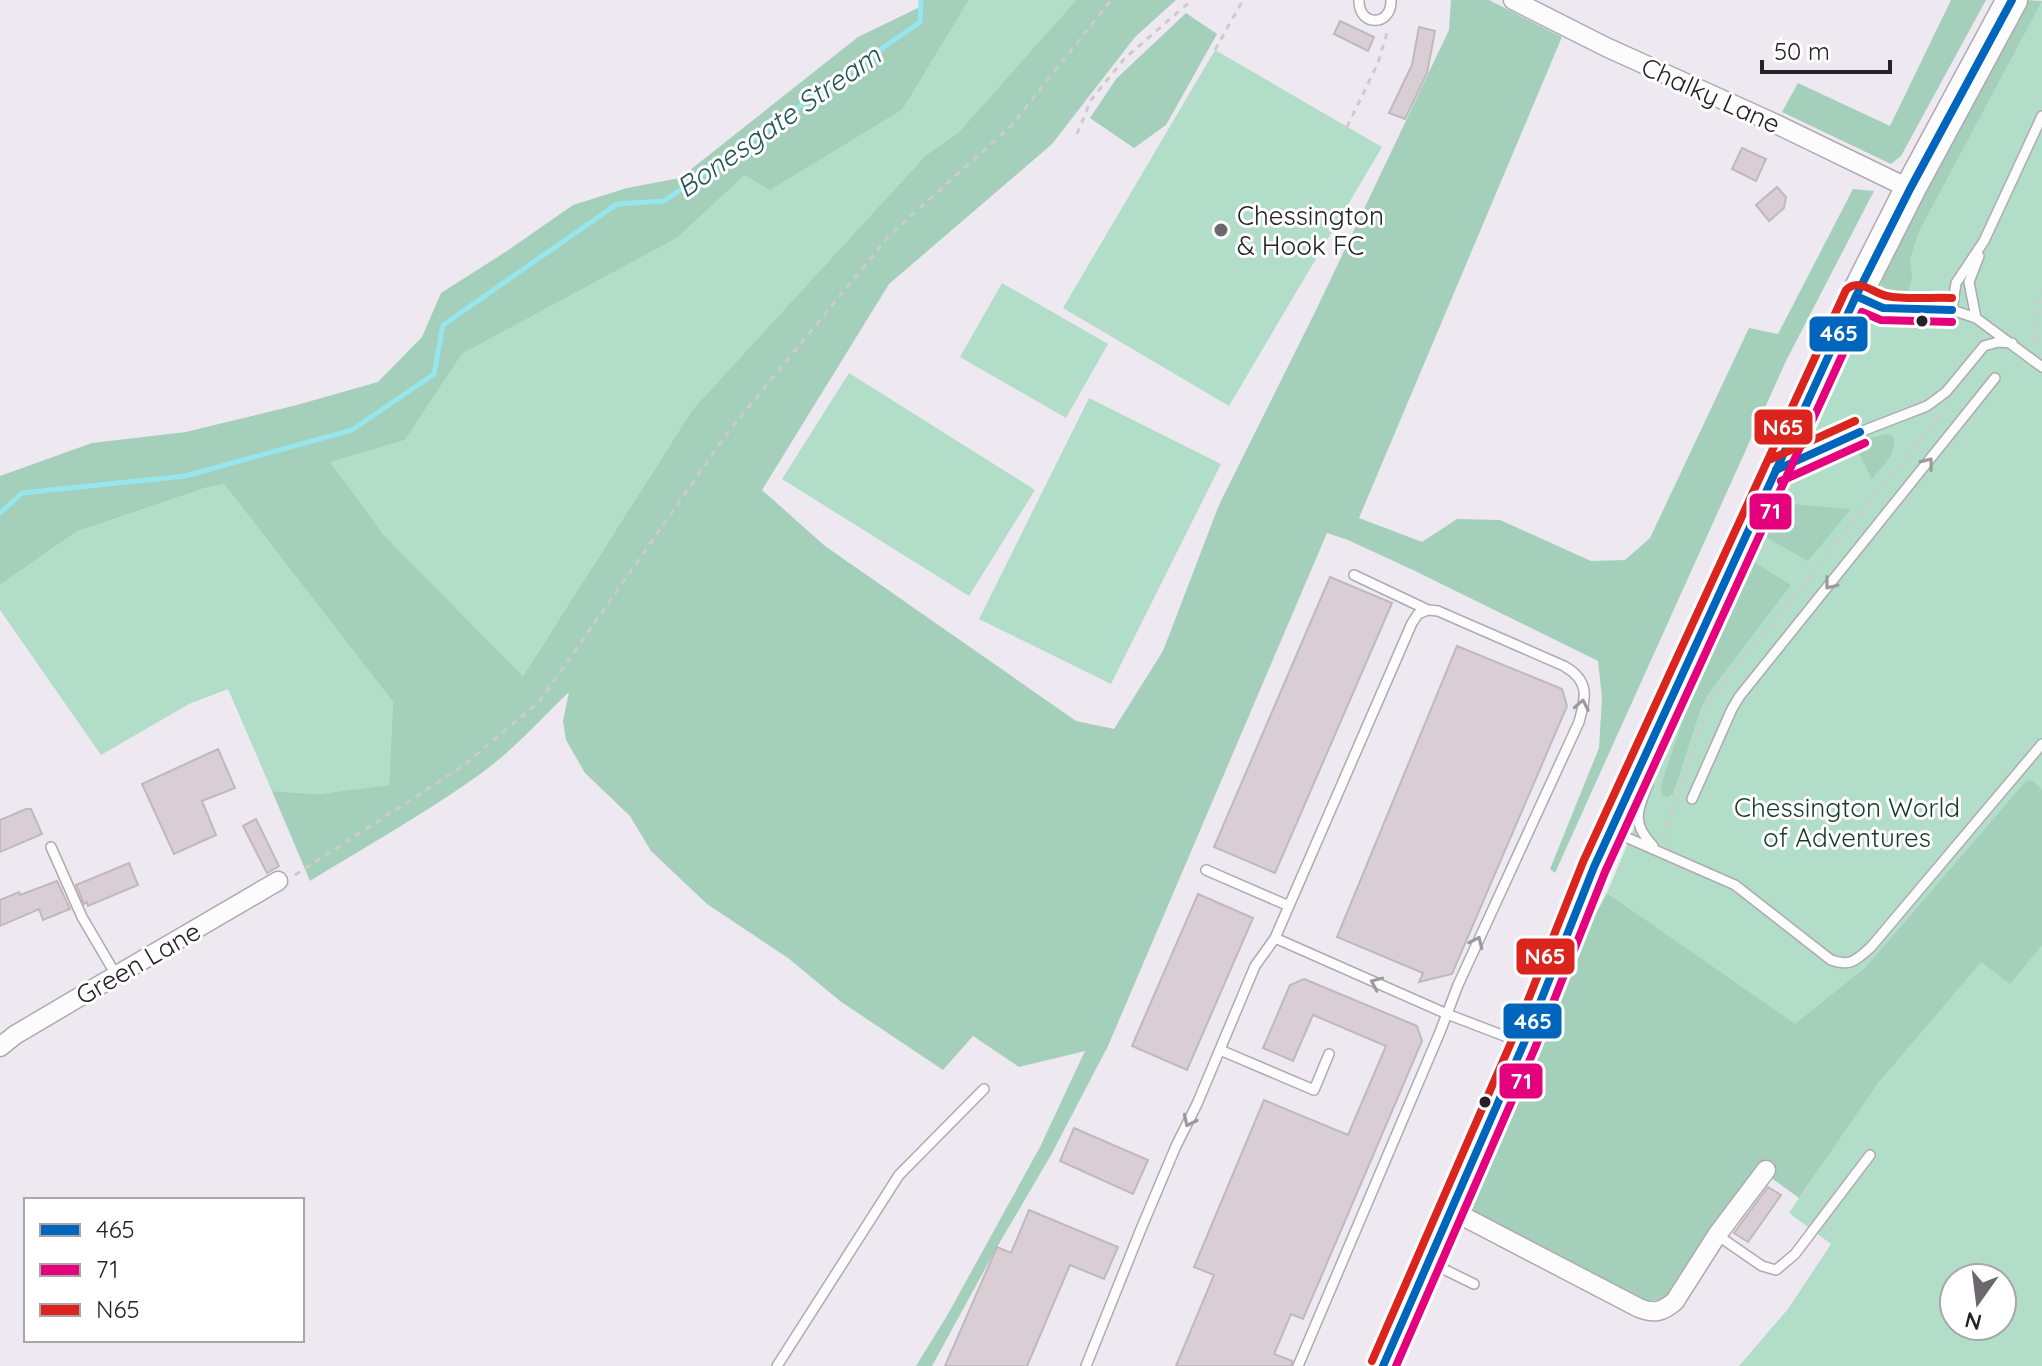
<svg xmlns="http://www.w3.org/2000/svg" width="2042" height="1366" font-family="Quicksand,sans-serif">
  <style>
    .green { fill: #b2dec9; fill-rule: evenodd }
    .forest { fill: #a3cfbb }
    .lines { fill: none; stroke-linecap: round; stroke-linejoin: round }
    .stream { stroke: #96e6ed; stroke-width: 5 }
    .building { fill: #daced5; stroke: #bfb9be; stroke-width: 2 }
    .service-casing { stroke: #afaab0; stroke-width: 12 }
    .minor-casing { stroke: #afaab0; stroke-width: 21 }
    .trunk-casing { stroke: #afaab0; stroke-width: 33 }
    .path { stroke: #cecbce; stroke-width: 3; stroke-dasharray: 6 6; stroke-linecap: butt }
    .service { stroke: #fcfcfd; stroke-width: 9 }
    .minor { stroke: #fcfcfd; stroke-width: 18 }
    .trunk { stroke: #fcfcfd; stroke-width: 30 }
    .bus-1-casing { stroke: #fff; stroke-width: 14 }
    .bus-2-casing { stroke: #fff; stroke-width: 14 }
    .bus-3-casing { stroke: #fff; stroke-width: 14 }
    .bus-1 { stroke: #0065bd; stroke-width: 8 }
    .bus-2 { stroke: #e5007d; stroke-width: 8 }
    .bus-3 { stroke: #dc241f; stroke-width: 8 }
    .oneway { stroke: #9b999c }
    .poi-dot { fill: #6b676d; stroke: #fff; stroke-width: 3 }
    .bus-dot { fill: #252126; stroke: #fff; stroke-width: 3 }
    .labels { text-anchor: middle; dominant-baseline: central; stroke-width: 6; stroke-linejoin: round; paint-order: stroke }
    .street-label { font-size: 26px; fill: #252126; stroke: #fff }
    .poi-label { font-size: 26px; fill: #252126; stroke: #fff; text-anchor: start }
    .park-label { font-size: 26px; fill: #153b29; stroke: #fff }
    .water-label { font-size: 28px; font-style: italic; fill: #235659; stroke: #fff }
    .line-badge { stroke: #fff; stroke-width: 3 }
    .badge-label { font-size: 22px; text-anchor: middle; font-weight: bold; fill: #fff }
  </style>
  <rect width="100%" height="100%" fill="#eee8f0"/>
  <!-- green -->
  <path class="green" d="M969,0H1076L958,133L926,155L693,409L523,676L384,535L329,462L405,440L462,354L677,238L745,175L903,109Z
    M2042,0V1366H1739L1788,1309L1831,1244L1789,1213L1877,1083L1607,893L1697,678L1880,276ZM1954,1278H2002V1326H1954Z
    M1215,50L1382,147L1229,406L1063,308Z
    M1002,283L1108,344L1066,418L960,357Z
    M849,373L1035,490L969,596L782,479Z
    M1089,398L1221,464L1111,684L979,619Z
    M224,484L393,702L389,785L318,794L272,791L228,689L189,704L101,755L0,610V585L76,532L205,488Z"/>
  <!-- forest -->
  <path class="forest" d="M922,0H969L903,109L770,190L745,175L677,238L462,354L405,440L330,462L384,535L523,676L693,409L926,155L958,133L1076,0H1176L1135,37L1052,144L889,284L762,490L825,546L1076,721L1114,729L1163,651L1219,505L1318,306L1449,30L1451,0H1489L1562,37L1359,518L1422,542L1457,519L1500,520L1591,561L1625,560L1650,538L1749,328L1778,334L1853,189L1874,191L1786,361L1555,873L1550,869L1599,748L1602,698L1598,661L1413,570L1348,540L1327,533L1108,1046L1051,1155L997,1247L932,1366H916L948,1314L1040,1147L1085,1051L1019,1067L973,1036L943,1070L840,1001L788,958L707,904L651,851L630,816L585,773L566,740L563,721L569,692C541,719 514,749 483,772C428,812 368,845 310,881L272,791L318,794L389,785L393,702L224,484L205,488L76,532L0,585V476L92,443L186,432L297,405L378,382L422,337L441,293L507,251L573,205L627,188L680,178L858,37L922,6Z
    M1951,0H1986L1901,156L1891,164L1782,112L1798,83L1890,126Z
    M2025,0L2042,1L1919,231L1910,259L1912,277L1908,292L1884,291L1880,276Z
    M1186,13L1217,34L1166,125L1134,148L1090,118L1116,79Z
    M1886,434L1893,436C1898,453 1882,466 1872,479L1854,443Z
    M1777,503L1851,509L1808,561L1762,535Z
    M1751,560L1791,585L1713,687L1702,705L1673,794L1668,797L1662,796L1661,785L1697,678Z
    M2027,780L2033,781L2042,790V945L2010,984L1981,962L1878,1083L1799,1198L1756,1167L1664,1300L1644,1301L1463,1207L1567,967L1607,893L1795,1024L1866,967Z"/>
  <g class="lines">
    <!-- stream -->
    <path class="stream" d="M0,513L22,493L185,476L352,430L434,374L443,325L617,204L664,201L920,22L921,0"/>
  </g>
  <!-- building -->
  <path class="building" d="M1340,21L1374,37L1368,51L1334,34Z
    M1419,27L1435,31L1427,73L1405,119L1389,113L1412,65Z
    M1742,148L1766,159L1756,181L1732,169Z
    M1777,187L1786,197L1784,208L1769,221L1756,205Z
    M1330,577L1392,603L1275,873L1214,847Z
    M1457,646L1562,689L1567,706L1452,974L1419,982L1423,973L1337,937Z
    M218,749L235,788L202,801L216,835L174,854L142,784Z
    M26,809H31L42,834L0,852V820Z
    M256,819L279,866L267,873L243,826Z
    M129,863L138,885L88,906L87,902L84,904L76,885Z
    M57,881L70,909L43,920L39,909L0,926V900L19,892L20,895Z
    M1198,894L1253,918L1187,1070L1132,1046Z
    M1304,979L1417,1026L1422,1041L1303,1319L1291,1314L1274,1354L1292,1361L1291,1366H1176L1214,1275L1194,1267L1264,1100L1348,1135L1386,1046L1313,1015L1293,1061L1263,1048L1290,985Z
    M1074,1128L1148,1160L1133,1194L1060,1161Z
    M1768,1187L1781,1195L1748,1242L1734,1233Z
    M1029,1210L1118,1247L1104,1279L1070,1265L1027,1366H945L997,1247L1011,1253Z"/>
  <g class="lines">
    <defs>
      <path id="service" d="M1359,0C1358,27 1392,27 1391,0
        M1859,298L1883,308L1952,310L1976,318L2042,367
        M1952,310L1956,283L1984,241L2042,116
        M1976,318L1969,282L1979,256
        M1786,465L1860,432L1927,406L1946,392L1984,346L1998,342L2012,343
        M1648,784C1637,812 1631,822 1653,846
        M1692,799L1732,709L1739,697L1995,378
        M1614,832L1735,885L1831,960C1851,967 1856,960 1871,947L2042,744
        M51,847L82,917L116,975
        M1206,870L1289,906
        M1275,938L1447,1014L1520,1042
        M1220,1050L1314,1090L1329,1054
        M1717,1235L1762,1266L1776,1270L1795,1254L1870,1155
        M1431,1263L1474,1284
        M777,1366L899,1175L984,1089
        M1086,1366L1141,1229L1176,1146L1197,1104L1255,966L1275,938L1412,623L1418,614L1428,610
        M1298,1366L1440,1032L1458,985L1579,722C1586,696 1590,681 1564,666L1438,611L1428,610L1354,575"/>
      <path id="minor" d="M1513,0L1606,47L1774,123L1910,189
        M0,1047L15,1035L81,996L278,881
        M1451,1210L1639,1308C1654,1314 1663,1312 1675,1301L1717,1235L1766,1170"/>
      <path id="trunk" d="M1383,1366L1524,1043L1594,867L1776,470L1856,296L1910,189L2012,0"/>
    </defs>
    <!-- service casing -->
    <use href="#service" class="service-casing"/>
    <!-- minor casing -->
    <use href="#minor" class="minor-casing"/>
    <!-- trunk casing -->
    <use href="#trunk" class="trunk-casing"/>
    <!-- path -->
    <path class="path" d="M1215,50L1243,0
      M1347,127L1378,63L1387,33L1386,29
      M1077,134L1091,100L1125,58L1192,0
      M2034,340L2036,317L2042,290
      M2032,341L2042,335
      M1663,838L1711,699L1943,411
      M295,875L460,768L539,702L729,431L889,236L1011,126L1111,0"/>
    <!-- service -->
    <use href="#service" class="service"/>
    <!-- minor -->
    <use href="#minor" class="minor"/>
    <!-- trunk -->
    <use href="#trunk" class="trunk"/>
    <defs>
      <path id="bus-1" d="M1856,296L1883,308L1952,310
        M1776,470L1860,432
        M1383,1366L1524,1043L1594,867L1856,296L1910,189L2012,0"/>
      <path id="bus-2" d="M1781,481L1865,443
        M1396,1366L1535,1048L1605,872L1862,312L1881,320L1952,322"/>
      <path id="bus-3" d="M1771,459L1855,421
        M1372,1361L1513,1038L1583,862L1846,290C1859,277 1872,293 1887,296C1905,300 1933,297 1952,298"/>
    </defs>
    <!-- bus-1 casing -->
    <use href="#bus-1" class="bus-1-casing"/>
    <!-- bus-2 casing -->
    <use href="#bus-2" class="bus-2-casing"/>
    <!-- bus-3 casing -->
    <use href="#bus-3" class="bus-3-casing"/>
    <!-- bus-1 -->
    <use href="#bus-1" class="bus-1"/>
    <!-- bus-2 -->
    <use href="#bus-2" class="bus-2"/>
    <!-- bus-3 -->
    <use href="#bus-3" class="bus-3"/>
  </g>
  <!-- one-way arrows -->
  <defs><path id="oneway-chevron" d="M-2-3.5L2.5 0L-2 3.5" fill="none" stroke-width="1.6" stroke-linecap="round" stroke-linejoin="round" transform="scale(2)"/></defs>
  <g class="oneway">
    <use href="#oneway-chevron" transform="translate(1928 463) rotate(-52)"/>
    <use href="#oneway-chevron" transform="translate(1830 584) rotate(129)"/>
    <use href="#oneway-chevron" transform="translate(1582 705) rotate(-79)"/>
    <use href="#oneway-chevron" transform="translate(1477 942) rotate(-65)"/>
    <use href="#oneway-chevron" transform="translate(1376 983) rotate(-156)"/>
    <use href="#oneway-chevron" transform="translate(1189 1121) rotate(116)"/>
  </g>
  <!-- markers -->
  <circle class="poi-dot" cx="1221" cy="230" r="8"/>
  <g class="bus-dot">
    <circle cx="1922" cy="321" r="7"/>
    <circle cx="1485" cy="1102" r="7"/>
  </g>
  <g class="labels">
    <!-- street labels -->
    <g class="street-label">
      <text transform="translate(1711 95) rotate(24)">Chalky Lane</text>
      <text transform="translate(138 963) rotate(-30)">Green Lane</text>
    </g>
    <!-- poi labels -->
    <g class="poi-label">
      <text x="1237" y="215">Chessington<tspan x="1237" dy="30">&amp; Hook FC</tspan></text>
    </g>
    <!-- park labels -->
    <g class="park-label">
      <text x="1847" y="807">Chessington World<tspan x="1847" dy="30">of Adventures</tspan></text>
    </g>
    <!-- water labels -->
    <g class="water-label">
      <text transform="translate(778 121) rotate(-35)">Bonesgate Stream</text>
    </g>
  </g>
  <g class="line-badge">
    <rect x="1808" y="315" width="61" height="38" rx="8" fill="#0065bd"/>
    <rect x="1753" y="408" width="61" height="38" rx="8" fill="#dc241f"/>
    <rect x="1748" y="492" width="45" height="39" rx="8" fill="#e5007d"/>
    <rect x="1515" y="937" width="61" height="39" rx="8" fill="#dc241f"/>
    <rect x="1502" y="1002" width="61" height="38" rx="8" fill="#0065bd"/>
    <rect x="1498" y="1062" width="46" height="38" rx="8" fill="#e5007d"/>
  </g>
  <g class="badge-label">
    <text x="1839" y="341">465</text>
    <text x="1783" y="435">N65</text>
    <text x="1770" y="519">71</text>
    <text x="1545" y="964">N65</text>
    <text x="1533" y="1029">465</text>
    <text x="1521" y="1089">71</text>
  </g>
  <!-- legend -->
  <rect x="24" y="1198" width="280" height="144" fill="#ffffff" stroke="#a8a6a8" stroke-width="2"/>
  <rect x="40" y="1224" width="40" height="12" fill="#0065bd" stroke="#a8a6a8" stroke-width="2"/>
  <text x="96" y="1238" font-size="24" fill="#252126">465</text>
  <rect x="40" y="1264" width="40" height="12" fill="#e5007d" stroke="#a8a6a8" stroke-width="2"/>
  <text x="96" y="1278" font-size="24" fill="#252126">71</text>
  <rect x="40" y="1304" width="40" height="12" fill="#dc241f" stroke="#a8a6a8" stroke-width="2"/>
  <text x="96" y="1318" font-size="24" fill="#252126">N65</text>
  <!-- north arrow -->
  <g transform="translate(1978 1302) rotate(194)"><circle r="38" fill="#ffffff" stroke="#a8a6a8" stroke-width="2"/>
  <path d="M0-6L14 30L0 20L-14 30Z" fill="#6b676d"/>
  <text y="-12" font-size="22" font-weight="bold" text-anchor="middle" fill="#252126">N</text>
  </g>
  <!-- scale -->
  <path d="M1762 60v12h128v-12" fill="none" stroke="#252126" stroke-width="4"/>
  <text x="1774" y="60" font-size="24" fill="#252126" stroke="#ffffff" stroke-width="6" paint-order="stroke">50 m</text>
</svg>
